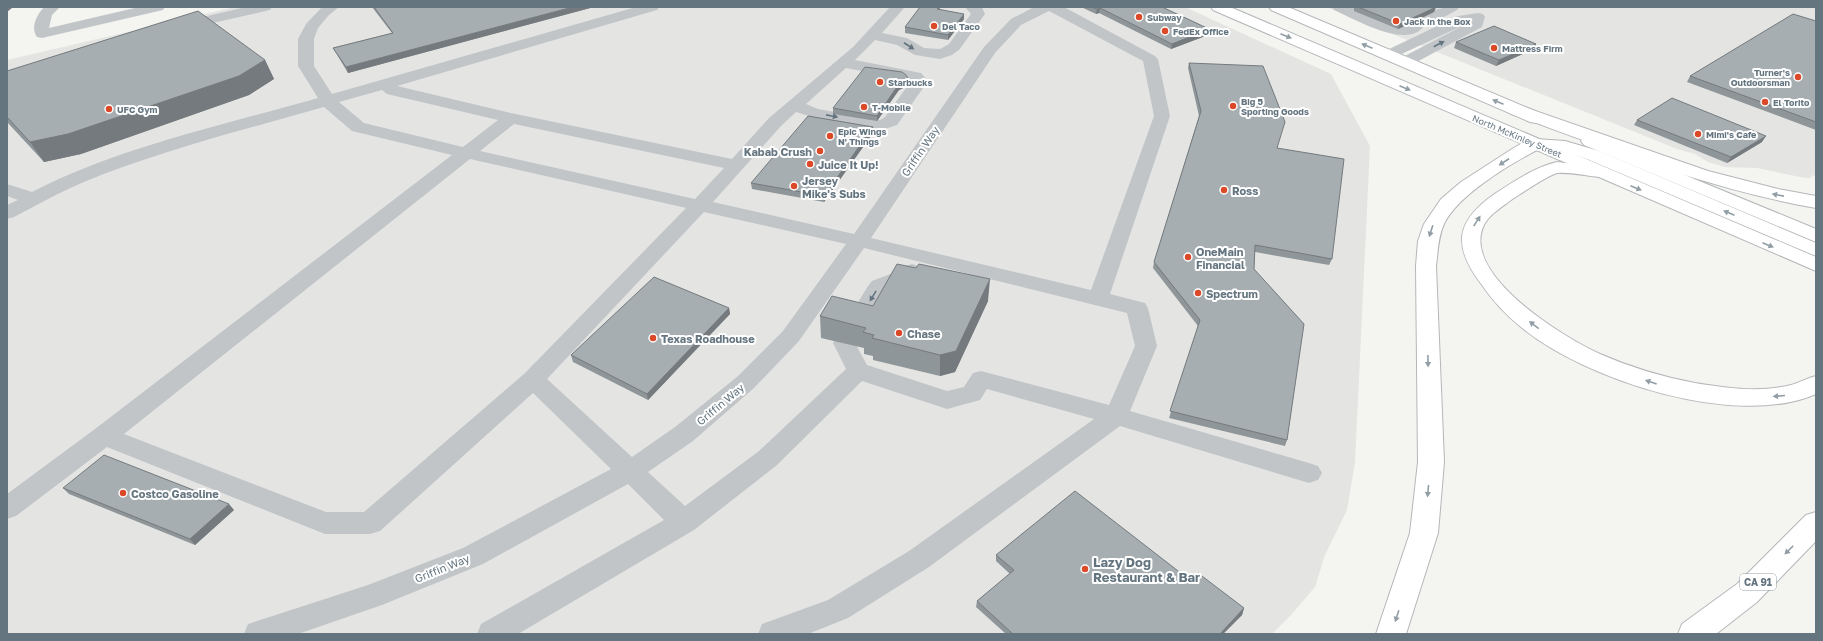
<svg xmlns="http://www.w3.org/2000/svg" width="1823" height="641" font-family="'Golos Text',sans-serif">
  <style>
    .built { fill: #e4e5e3 }
    .lines { fill: none; stroke-linecap: round; stroke-linejoin: round }
    .major-casing { stroke: #b2b7ba; stroke-width: 2 }
    .highway-casing { stroke: #b4b7ba; stroke-width: 2 }
    .minor { fill: #c2c5c8; fill-rule: evenodd }
    .major { fill: #fff; fill-rule: evenodd }
    .highway { fill: #fff; fill-rule: evenodd }
    .wall { fill: #8f9699 }
    .shaded-wall { fill: #747a7d }
    .building { fill: #a6aeb2; stroke: #747a7d }
    .oneway { fill: #929ea6 }
    .oneway2 { fill: #647580 }
    .poi-dot { fill: #dc4928; stroke: #fff; stroke-width: 1.5 }
    .labels { text-anchor: middle; dominant-baseline: central; stroke-width: 4; stroke-linejoin: round; paint-order: stroke }
    .far-poi-label { font-size: 9px; font-weight: bold; fill: #647580; stroke: #fff; text-anchor: start }
    .far-street-label { font-size: 9px; fill: #647580; stroke: #fff }
    .shield { fill: #fff; stroke: #929ea6; stroke-width: 1 }
    .shield-label { font-size: 10px; font-weight: bold; fill: #647580 }
    .poi-label { font-size: 11px; font-weight: bold; fill: #647580; stroke: #fff; text-anchor: start }
    .street-label { font-size: 11px; fill: #647580; stroke: #fff }
    .near-poi-label { font-size: 13px; font-weight: bold; fill: #647580; stroke: #fff; text-anchor: start }
  </style>
  <rect width="100%" height="100%" fill="#f4f4f0"/>
  <!-- built -->
  <path class="built" d="M235,7H1185L1331,74L1370,146L1355,463L1347,510L1325,555L1315,587L1291,615L1272,634H7V60Z
    M1326,7H1816V177L1812,175L1811,178H1805L1757,168L1725,167L1708,162L1695,154L1677,149Z"/>
  <g class="lines">
    <defs>
      <path id="major" d="M1211,7H1230L1816,257V271L1213,10Z
        M1269,7H1288L1542,114L1544,118L1542,122L1536,123L1530,122L1271,10Z
        M1590,136L1816,229V242L1584,145L1581,141L1584,137Z"/>
      <path id="highway" d="M1515,104L1708,171L1778,189L1816,196V208C1709,189 1610,150 1509,113L1507,109L1509,105Z
        M1536,139L1565,141L1599,151L1816,243V256L1587,159C1573,154 1549,144 1535,151C1507,166 1457,196 1444,224C1438,237 1438,251 1436,266L1444,462L1438,533L1406,634H1376L1410,533L1418,462L1416,266L1418,241L1424,224L1441,199L1461,182L1512,149L1526,141Z
        M1557,162L1600,167L1606,168L1609,172L1606,176L1600,177C1586,176 1572,172 1558,173C1551,173 1519,195 1511,200C1502,207 1488,215 1483,227C1463,276 1564,338 1600,354C1630,367 1662,377 1695,383C1726,388 1760,393 1791,385C1799,383 1807,378 1816,376V394C1737,429 1585,380 1521,327C1506,315 1493,301 1482,285C1452,246 1455,221 1496,193C1515,181 1535,167 1557,162Z
        M1816,512V541L1757,602L1716,634H1678L1682,624L1737,584L1806,515Z"/>
    </defs>
    <!-- major casing -->
    <use href="#major" class="major-casing"/>
    <!-- highway casing -->
    <use href="#highway" class="highway-casing"/>
    <!-- minor -->
    <path class="minor" d="M44,7H60L52,15L49,28L139,7H165L163,10L42,38L37,37C30,27 37,15 44,7Z
      M246,7H272L270,10L182,30L177,29L175,26L177,23Z
      M322,7H339L329,15L318,28L314,39V66L332,94L636,7H659L657,10L397,86L511,113L732,159L769,118L853,47L890,7H905L882,33L907,38L924,48L940,49L949,44L971,14L965,7H982L985,14L959,50L952,55L940,59L915,55L897,45L875,40L855,60L921,73L928,81L897,125L882,130L815,118L796,112L781,126L713,202L854,234L984,47L1011,19L1034,7H1064L1155,56L1158,59L1170,116L1110,294L1145,303L1148,308L1157,346L1130,411L1309,463L1318,466L1322,473L1318,480L1309,483L1120,426L929,567L848,618L808,634H758L762,624L828,600L909,551L1094,419L987,389L980,400L947,409L862,381L777,465L694,530L518,634H477L481,624L664,520L628,484L483,564L382,605L298,634H244L248,624L368,585L463,548L611,469L533,393L380,531L370,534H325L107,447L16,516L7,519V494L95,429L452,155L352,131L324,107C244,130 162,150 84,182C60,192 37,205 14,217L7,219V205L18,200L7,196V184L32,192C119,147 224,125 318,98L298,66V39L306,24ZM1049,11L1143,61L1154,116L1091,290L871,238L995,53L1021,25ZM846,68L910,80L911,81L885,117L880,120L818,109L806,104ZM382,90L387,94L498,120L463,147L364,123L339,102ZM514,124L724,168L695,199L480,151ZM470,159L686,208L525,373L364,512H326L124,434ZM704,212L846,244L783,331L738,376L675,427L632,457L547,379ZM864,248L1127,313L1135,346L1109,405L981,371L973,373L964,387L947,391L867,365L855,343C861,334 881,294 888,290C900,283 914,284 922,271L919,266L912,264L905,266L901,270L872,281L868,286L833,343L846,369L759,451L685,506L648,472L693,441L754,388L799,341Z
      M1332,7H1351L1398,26H1406L1418,21L1422,22L1421,20C1429,8 1446,7 1459,7L1457,10L1433,23H1424L1425,25C1408,51 1355,19 1334,10Z
      M1478,13L1483,14L1485,17L1482,27L1411,65L1405,67L1399,65L1397,62L1399,59L1468,23L1393,58L1388,60L1383,58L1380,55L1383,52L1458,16Z"/>
    <!-- major -->
    <use href="#major" class="major"/>
    <!-- highway -->
    <use href="#highway" class="highway"/>
  </g>
  <!-- wall -->
  <path class="wall" d="M372,7H594L348,73L333,48L392,33Z
    M940,7V10L964,14V19L948,40L905,33V27Z
    M1081,7H1162L1209,29L1208,35L1171,49L1099,13L1096,14Z
    M1354,7H1436L1434,12L1398,29L1354,11Z
    M1816,21V130L1687,82L1690,76Z
    M1456,42L1536,44L1534,49L1496,66L1454,48Z
    M265,60L274,79L249,95L81,154L44,162L7,122V71Z
    M1189,63L1277,148L1332,259L1329,265L1255,252L1254,269L1287,440L1285,446L1169,418L1198,326L1153,268L1154,262L1199,116L1188,68Z
    M908,78V84L905,87L899,90L877,121L833,114V108Z
    M1637,120L1762,142L1727,163L1634,125Z
    M873,133L824,202L752,189L751,183Z
    M988,301L955,372L940,376L873,360V356L864,354V348L821,338L820,316L873,306Z
    M729,308L730,314L648,400L573,362L571,355Z
    M63,488L234,510L195,545L69,494Z
    M996,555L1191,581L1244,608L1242,615L1223,634H1006L976,607L977,601L1010,574L996,561Z"/>
  <!-- shaded-wall -->
  <path class="shaded-wall" d="M7,7H12V8L7,12Z
    M573,7H594L348,73L346,67Z
    M1436,7L1434,12L1398,29L1400,24Z
    M1100,8L1099,13L1096,14L1097,9Z
    M964,14V19L948,40V35Z
    M1209,29L1208,35L1171,49L1172,44Z
    M1536,44L1534,49L1496,66L1499,60Z
    M265,60L274,79L249,95L81,154L44,162L30,142Z
    M908,78V84L905,87L899,90L877,121V116L899,84Z
    M873,127V133L824,202V196Z
    M1766,136L1762,142L1727,163L1731,157Z
    M990,279L988,301L955,372L940,376V355Z
    M729,308L730,314L648,400L647,394Z
    M229,504L234,510L195,545L190,539Z
    M1244,608L1242,615L1223,634H1220Z"/>
  <!-- building -->
  <path class="building" d="M374,7H573L346,67L333,48L393,33Z
    M920,7H940L937,9L964,14L948,35L905,27Z
    M1092,7H1162L1209,29L1172,44L1100,8L1097,9Z
    M1358,7H1436L1400,24Z
    M198,11L265,60L239,76L68,134L30,142L7,117V71Z
    M1793,14L1816,21V122L1690,76Z
    M1494,26L1536,44L1499,60L1456,42Z
    M1189,63L1263,66L1285,122L1277,148L1344,159L1332,259L1255,245L1254,269L1304,324L1287,440L1170,411L1200,320L1154,262L1201,111Z
    M865,67L902,72L906,75L908,78L905,82L899,84L877,116L833,108Z
    M1672,98L1766,136L1731,157L1637,120Z
    M808,116L873,127L824,196L751,183Z
    M897,264L916,268L919,264L990,279L956,351L940,355L872,338L874,335L863,332L866,328L820,316L832,296L873,306Z
    M654,277L729,308L647,394L571,355Z
    M104,455L229,504L190,539L63,488Z
    M1075,491L1191,581L1198,573L1244,608L1220,634H1013L977,601L1014,570L996,555Z"/>
  <!-- one-way arrows -->
  <defs><path id="oneway-solid" d="M-6-.8H1V-3.2L6.5 0L1 3.2V.8H-6Z"/></defs>
  <g class="oneway">
    <use href="#oneway-solid" transform="translate(1286 36) rotate(23)"/>
    <use href="#oneway-solid" transform="translate(1367 46) rotate(-157)"/>
    <use href="#oneway-solid" transform="translate(1405 88) rotate(23)"/>
    <use href="#oneway-solid" transform="translate(1498 102) rotate(-157)"/>
    <use href="#oneway-solid" transform="translate(1504 162) rotate(147)"/>
    <use href="#oneway-solid" transform="translate(1636 188) rotate(23)"/>
    <use href="#oneway-solid" transform="translate(1778 195) rotate(-169)"/>
    <use href="#oneway-solid" transform="translate(1729 213) rotate(-157)"/>
    <use href="#oneway-solid" transform="translate(1477 221) rotate(-57)"/>
    <use href="#oneway-solid" transform="translate(1431 231) rotate(108)"/>
    <use href="#oneway-solid" transform="translate(1768 245) rotate(23)"/>
    <use href="#oneway-solid" transform="translate(1534 325) rotate(-142)"/>
    <use href="#oneway-solid" transform="translate(1428 361) rotate(89)"/>
    <use href="#oneway-solid" transform="translate(1651 382) rotate(-161)"/>
    <use href="#oneway-solid" transform="translate(1779 396) rotate(175)"/>
    <use href="#oneway-solid" transform="translate(1428 491) rotate(95)"/>
    <use href="#oneway-solid" transform="translate(1789 550) rotate(135)"/>
    <use href="#oneway-solid" transform="translate(1397 616) rotate(108)"/>
  </g>
  <g class="oneway2">
    <use href="#oneway-solid" transform="translate(1439 44) rotate(-28)"/>
    <use href="#oneway-solid" transform="translate(909 46) rotate(33)"/>
    <use href="#oneway-solid" transform="translate(832 116) rotate(11)"/>
    <use href="#oneway-solid" transform="translate(873 296) rotate(121)"/>
  </g>
  <!-- markers -->
  <g class="poi-dot">
    <circle cx="1139" cy="17" r="4"/>
    <circle cx="1396" cy="21" r="4"/>
    <circle cx="934" cy="26" r="4"/>
    <circle cx="1165" cy="31" r="4"/>
    <circle cx="1494" cy="48" r="4"/>
    <circle cx="1798" cy="77" r="4"/>
    <circle cx="880" cy="82" r="4"/>
    <circle cx="1765" cy="102" r="4"/>
    <circle cx="1233" cy="106" r="4"/>
    <circle cx="864" cy="107" r="4"/>
    <circle cx="109" cy="109" r="4"/>
    <circle cx="1698" cy="134" r="4"/>
    <circle cx="830" cy="136" r="4"/>
    <circle cx="820" cy="151" r="4"/>
    <circle cx="810" cy="164" r="4"/>
    <circle cx="794" cy="186" r="4"/>
    <circle cx="1224" cy="190" r="4"/>
    <circle cx="1188" cy="257" r="4"/>
    <circle cx="1198" cy="293" r="4"/>
    <circle cx="899" cy="333" r="4"/>
    <circle cx="653" cy="338" r="4"/>
    <circle cx="123" cy="493" r="4"/>
    <circle cx="1085" cy="569" r="4"/>
  </g>
  <g class="labels">
    <!-- far-poi labels -->
    <g class="far-poi-label">
      <text x="1147" y="17">Subway</text>
      <text x="1404" y="21">Jack in the Box</text>
      <text x="942" y="26">Del Taco</text>
      <text x="1173" y="31">FedEx Office</text>
      <text x="1502" y="48">Mattress Firm</text>
      <text x="1790" y="72" text-anchor="end">Turner's<tspan x="1790" dy="10">Outdoorsman</tspan></text>
      <text x="888" y="82">Starbucks</text>
      <text x="1241" y="101">Big 5<tspan x="1241" dy="10">Sporting Goods</tspan></text>
      <text x="1773" y="102">El Torito</text>
      <text x="872" y="107">T-Mobile</text>
      <text x="117" y="109">UFC Gym</text>
      <text x="838" y="131">Epic Wings<tspan x="838" dy="10">N' Things</tspan></text>
      <text x="1706" y="134">Mimi's Cafe</text>
    </g>
    <!-- far-street labels -->
    <g class="far-street-label">
      <text transform="translate(1517 136) rotate(23)">North McKinley Street</text>
    </g>
    <!-- shield labels -->
    <rect class="shield" x="1740" y="574" width="36" height="16" rx="3"/>
    <g class="shield-label">
      <text x="1758" y="582">CA 91</text>
    </g>
    <!-- poi labels -->
    <g class="poi-label">
      <text x="812" y="151" text-anchor="end">Kabab Crush</text>
      <text x="818" y="164">Juice It Up!</text>
      <text x="802" y="180">Jersey<tspan x="802" dy="13">Mike's Subs</tspan></text>
      <text x="1232" y="190">Ross</text>
      <text x="1196" y="251">OneMain<tspan x="1196" dy="13">Financial</tspan></text>
      <text x="1206" y="293">Spectrum</text>
      <text x="907" y="333">Chase</text>
      <text x="661" y="338">Texas Roadhouse</text>
      <text x="131" y="493">Costco Gasoline</text>
    </g>
    <!-- street labels -->
    <g class="street-label">
      <text transform="translate(920 151) rotate(-56)">Griffin Way</text>
      <text transform="translate(720 404) rotate(-40)">Griffin Way</text>
      <text transform="translate(442 568) rotate(-22)">Griffin Way</text>
    </g>
    <!-- near-poi labels -->
    <g class="near-poi-label">
      <text x="1093" y="562">Lazy Dog<tspan x="1093" dy="15">Restaurant &amp; Bar</tspan></text>
    </g>
  </g>
  <!-- border -->
  <rect width="1823" height="641" fill="none" stroke="#647580" stroke-width="16"/>
</svg>
